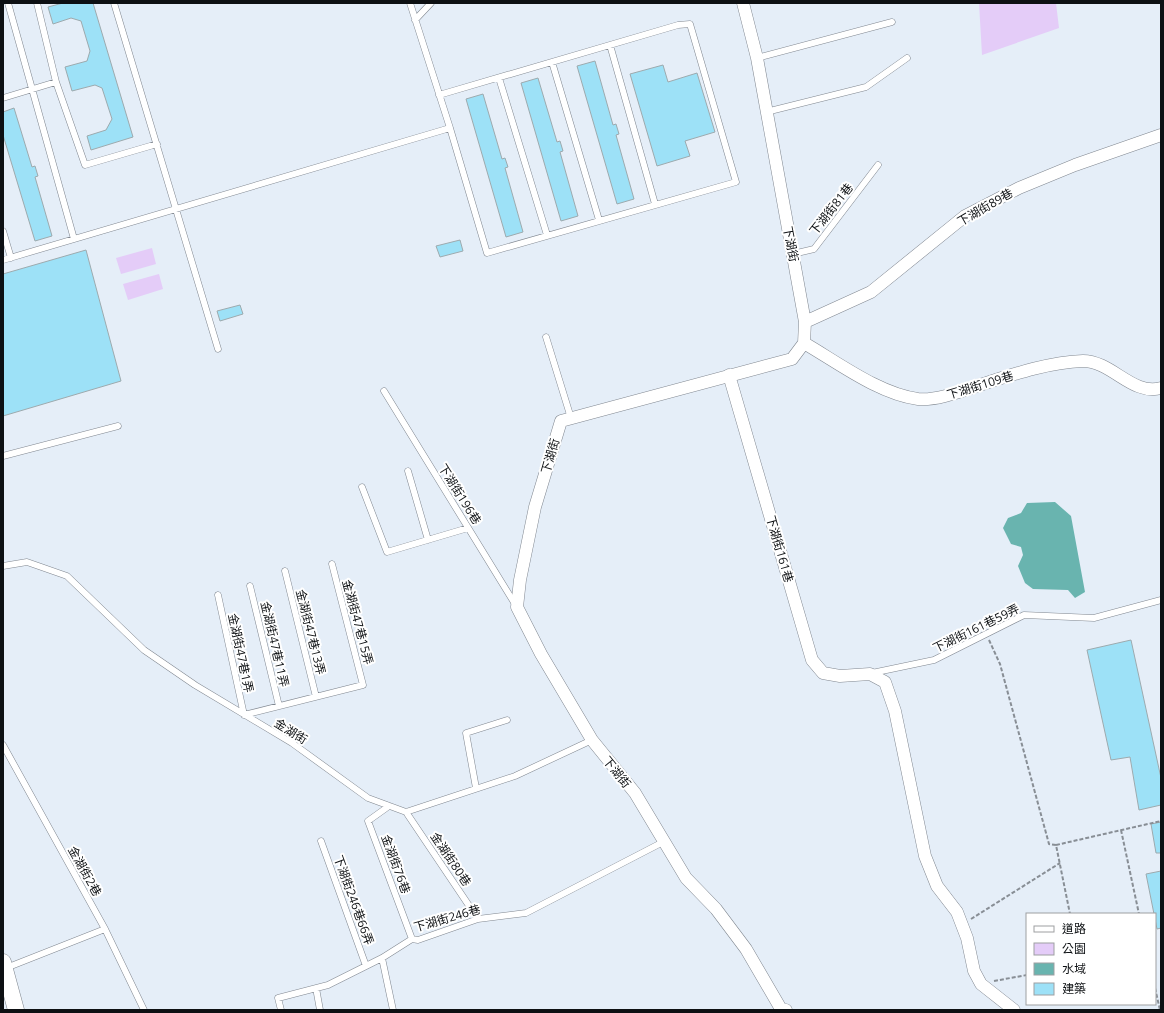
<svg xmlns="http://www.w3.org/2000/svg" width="1164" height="1013" font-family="'Open Sans','Noto Sans TC',sans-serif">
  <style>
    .green { fill: #e4ccf8 }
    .water { fill: #69b4af }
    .building { fill: #9de1f7; stroke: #9daaae }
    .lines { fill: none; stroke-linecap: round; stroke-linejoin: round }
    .lane-casing { stroke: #808790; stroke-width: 7 }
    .street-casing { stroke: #808790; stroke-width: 13 }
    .secondary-casing { stroke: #808790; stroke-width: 17 }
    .path { stroke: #888e95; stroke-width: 2; stroke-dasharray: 4 2; stroke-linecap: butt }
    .lane { stroke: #fff; stroke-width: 6 }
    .street { stroke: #fff; stroke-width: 12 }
    .secondary { stroke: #fff; stroke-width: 16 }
    .labels { text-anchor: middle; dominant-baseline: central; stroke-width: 4; stroke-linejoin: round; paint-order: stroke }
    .street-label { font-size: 12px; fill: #0d1013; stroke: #fff }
  </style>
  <rect width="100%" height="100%" fill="#e5eef8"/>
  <!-- green -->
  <path class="green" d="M979,3H1056L1059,28L982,55Z
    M152,248L156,264L121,274L116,258Z
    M159,274L163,289L128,300L123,284Z"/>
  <!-- water -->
  <path class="water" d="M1055,502L1071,516L1085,592L1075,598L1068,590L1033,589L1025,583L1018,566L1023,555L1021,547L1011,544L1003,528L1008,518L1021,513L1027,503Z"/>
  <!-- building -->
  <path class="building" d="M63,3H93L133,137L91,150L87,136L106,130L112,119L102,88L95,85L72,91L65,67L87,61L90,51L81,21L71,18L53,24L48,7Z
    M595,61L613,125L616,124L619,134L616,135L634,199L617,204L577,66Z
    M663,65L668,82L697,73L715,132L685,141L690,156L657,166L630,74Z
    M538,78L557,142L560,141L563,151L560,152L578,216L561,221L521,83Z
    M483,94L502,159L505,158L508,167L505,168L523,232L506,237L466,99Z
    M14,108L32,167L35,166L38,176L35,177L52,236L35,241L3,135V112Z
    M460,240L463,251L440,257L436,246Z
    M86,250L121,381L3,416V274Z
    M240,305L243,314L220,321L217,311Z
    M1131,640L1161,778V805L1139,810L1130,757L1111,760L1087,650Z
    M1161,822V853H1156L1151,824Z
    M1161,871V928L1157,929L1146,874Z"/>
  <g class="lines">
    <defs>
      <path id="lane" d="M8,3L74,239
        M37,3L56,82
        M114,3L218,349
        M415,20L431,3
        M610,45L655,204
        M757,58L892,22
        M552,62L599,220
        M499,78L547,235
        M439,95L678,25L690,24L736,182L487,253L450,128
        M3,98L56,82L85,165L157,144
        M766,112L866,87L907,58
        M3,231L11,258
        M793,254L814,249L878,165
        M3,260L450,128L410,3
        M546,337L571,418
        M384,391L515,604
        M3,456L118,426
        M408,471L428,540
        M362,487L387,552L468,528
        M3,566L27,562L67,576L144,650L195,685L292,743L368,798L406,812L515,776L592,740
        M285,571L316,697
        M250,586L279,706
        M218,595L244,715L363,685L332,564
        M872,673L934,660L1024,615L1094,618L1161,600
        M3,745L105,929L144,1010
        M476,788L466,733L507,720
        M389,806L368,821L412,939
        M406,812L478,919
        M321,841L366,966
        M382,958L393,1010
        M6,968L105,929
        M316,988L320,1010
        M281,1010L278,998L328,985L382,958L412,939L418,940L478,919L526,913L665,841"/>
      <path id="street" d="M743,3L757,58L805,322L804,343L792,359L561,421L535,507L520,580L517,607L541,654L592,740L635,793L686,878L716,909L746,949L781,1009L786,1010
        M805,322L871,292L965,216L1019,188L1075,165L1161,135
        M804,343C837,362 879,394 918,399C938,401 964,390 983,384C1014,374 1050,362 1083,361C1112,361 1132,396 1161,388
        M729,375L812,660L823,673L840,676L870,674L885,682L895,711L925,856L937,886L957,912L967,938L974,971L981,984L1014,1010"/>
      <path id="secondary" d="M3,962L16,1010"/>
    </defs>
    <!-- lane casing -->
    <use href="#lane" class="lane-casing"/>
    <!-- street casing -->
    <use href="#street" class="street-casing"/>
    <!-- secondary casing -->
    <use href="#secondary" class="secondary-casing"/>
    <!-- path -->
    <path class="path" d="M989,640L1000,664L1049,844L1056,845L1070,914
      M1121,830L1139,914
      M1056,845L1161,821
      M971,919L1060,863
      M994,981L1027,975
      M1155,988L1160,1010"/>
    <!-- lane -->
    <use href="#lane" class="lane"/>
    <!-- street -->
    <use href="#street" class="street"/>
    <!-- secondary -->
    <use href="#secondary" class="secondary"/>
  </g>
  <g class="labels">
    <!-- street labels -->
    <g class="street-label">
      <text transform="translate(985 207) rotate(-30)">下湖街89巷</text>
      <text transform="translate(831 209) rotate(-52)">下湖街81巷</text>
      <text transform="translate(791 244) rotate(79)">下湖街</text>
      <text transform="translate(980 385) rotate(-17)">下湖街109巷</text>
      <text transform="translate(550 456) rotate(-74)">下湖街</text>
      <text transform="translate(460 494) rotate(58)">下湖街196巷</text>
      <text transform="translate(780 549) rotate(74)">下湖街161巷</text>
      <text transform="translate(358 622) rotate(75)">金湖街47巷15弄</text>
      <text transform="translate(976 628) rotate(-26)">下湖街161巷59弄</text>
      <text transform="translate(311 632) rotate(76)">金湖街47巷13弄</text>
      <text transform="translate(275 644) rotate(77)">金湖街47巷11弄</text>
      <text transform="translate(241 653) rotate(78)">金湖街47巷1弄</text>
      <text transform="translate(291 731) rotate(32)">金湖街</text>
      <text transform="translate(617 772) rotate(51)">下湖街</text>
      <text transform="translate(451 859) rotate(56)">金湖街80巷</text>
      <text transform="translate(396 864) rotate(70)">金湖街76巷</text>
      <text transform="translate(85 871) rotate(61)">金湖街2巷</text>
      <text transform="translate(354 900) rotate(70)">下湖街246巷66弄</text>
      <text transform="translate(447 918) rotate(-16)">下湖街246巷</text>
    </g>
  </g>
  <!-- border -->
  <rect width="1164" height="1013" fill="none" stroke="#0d1013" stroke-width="8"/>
  <!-- legend -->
  <rect x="1026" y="913" width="130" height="92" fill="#ffffff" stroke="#9e9fa1"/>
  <rect x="1034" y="926" width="20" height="6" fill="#ffffff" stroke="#9e9fa1"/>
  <text x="1062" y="933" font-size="12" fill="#0d1013">道路</text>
  <rect x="1034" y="943" width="20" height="12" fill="#e4ccf8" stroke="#9e9fa1"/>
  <text x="1062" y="953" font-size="12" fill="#0d1013">公園</text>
  <rect x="1034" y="963" width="20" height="12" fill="#69b4af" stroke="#9e9fa1"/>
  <text x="1062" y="973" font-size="12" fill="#0d1013">水域</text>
  <rect x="1034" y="983" width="20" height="12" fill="#9de1f7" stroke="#9e9fa1"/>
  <text x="1062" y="993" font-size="12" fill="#0d1013">建築</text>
</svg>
